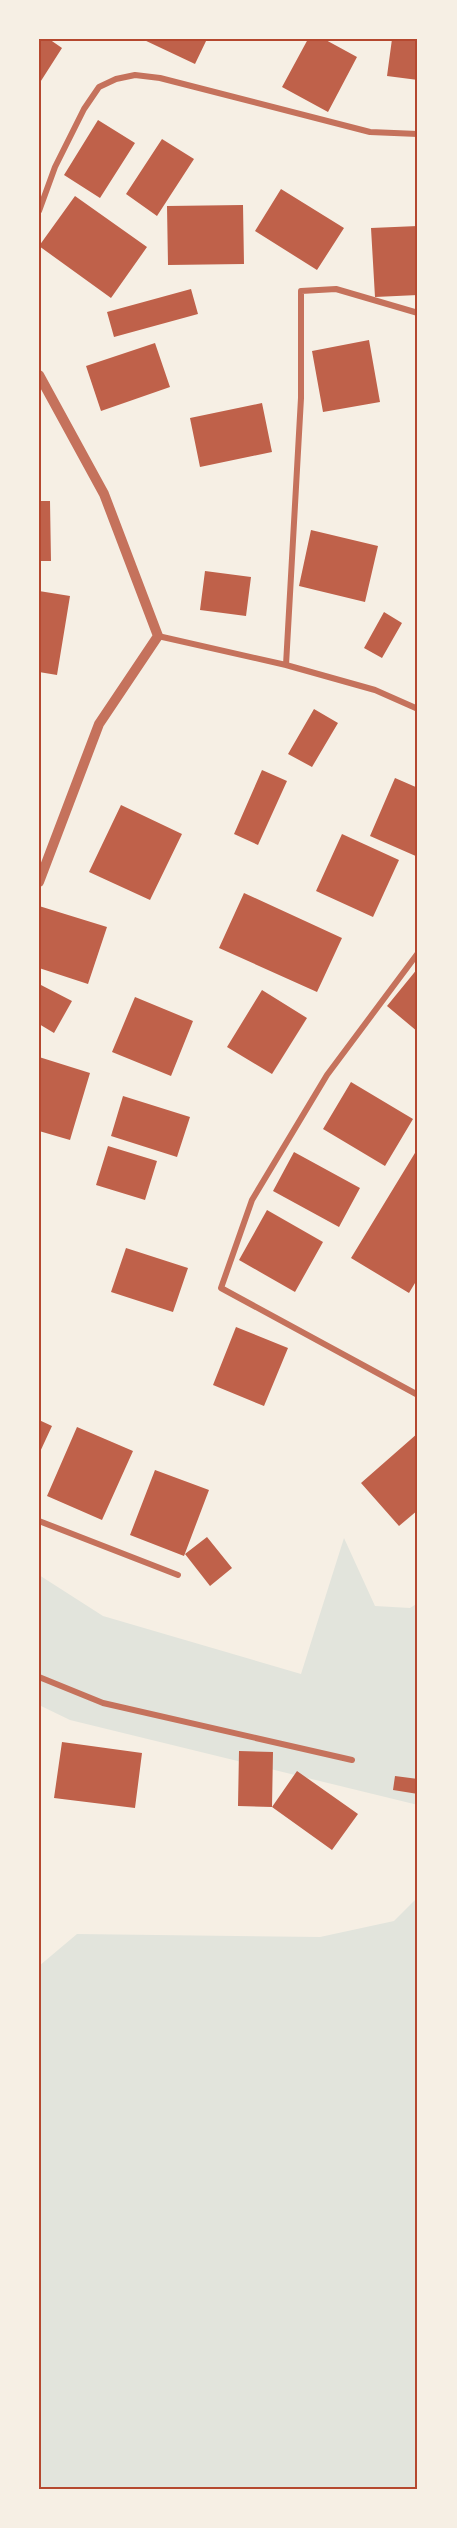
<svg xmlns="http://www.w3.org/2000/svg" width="457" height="2528" font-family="'PT Serif',serif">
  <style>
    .green { fill: #e2e4dc }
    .building { fill: #bf614a }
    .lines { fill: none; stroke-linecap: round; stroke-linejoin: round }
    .minor { stroke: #c5725c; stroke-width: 6 }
    .tertiary { stroke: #c5725c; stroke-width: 10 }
    .neatline { fill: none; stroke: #b5482f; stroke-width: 2 }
  </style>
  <rect width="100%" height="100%" fill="#f6efe4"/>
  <!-- green -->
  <path class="green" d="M344,1538L375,1606L410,1608L418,1603V1805L70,1720L39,1705V1575L103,1616L301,1674Z
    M418,1897V2489H39V1966L77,1934L320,1937L394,1921Z"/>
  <!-- building -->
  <path class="building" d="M39,39H49L62,48L39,84Z
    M142,39H207L195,64Z
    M308,39H324L357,57L328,112L282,87Z
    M392,39H418V80L387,76Z
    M98,120L135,143L100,198L64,175Z
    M162,139L194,159L157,216L126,194Z
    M281,189L344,228L317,270L255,231Z
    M75,196L147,247L111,298L39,246Z
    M243,205L244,264L168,265L167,206Z
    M418,226V295L375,297L371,228Z
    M191,289L198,314L114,337L107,312Z
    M369,340L380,402L323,412L312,351Z
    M155,343L170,387L101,411L86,366Z
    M262,403L272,452L200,467L190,418Z
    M39,501H50L51,561H39Z
    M311,530L378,546L365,602L299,586Z
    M205,571L251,577L246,616L200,610Z
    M39,591L70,596L57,675L39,672Z
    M384,612L402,623L382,658L364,648Z
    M314,709L338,723L312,767L288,754Z
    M262,770L287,781L258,845L234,834Z
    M395,778L418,788V857L370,836Z
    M121,805L182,834L150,900L89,872Z
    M342,834L399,860L373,917L316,891Z
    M244,893L342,938L317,992L219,948Z
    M39,906L107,927L88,984L39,968Z
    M418,968V1032L387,1006Z
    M39,984L72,1001L54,1033L39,1024Z
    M262,990L307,1018L272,1074L227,1047Z
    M135,997L193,1021L171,1076L112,1052Z
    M39,1057L90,1073L70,1140L39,1131Z
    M351,1082L413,1119L385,1166L323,1129Z
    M123,1096L190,1117L177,1157L111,1136Z
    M108,1146L157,1161L145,1200L96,1185Z
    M418,1148V1278L409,1293L351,1258Z
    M294,1152L360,1188L339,1227L273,1191Z
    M267,1210L323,1242L295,1292L239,1260Z
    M126,1248L188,1268L173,1312L111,1292Z
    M236,1327L288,1348L264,1406L213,1385Z
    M39,1420L52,1426L39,1454Z
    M77,1427L133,1451L102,1520L47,1496Z
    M418,1433V1510L399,1526L361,1483Z
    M155,1470L209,1490L184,1556L130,1535Z
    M207,1537L232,1568L210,1586L185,1554Z
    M62,1742L142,1753L135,1808L54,1798Z
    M239,1751L273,1752L272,1807L238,1806Z
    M297,1771L358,1814L332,1850L272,1807Z
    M395,1776L418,1779V1794L393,1790Z"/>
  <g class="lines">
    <!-- minor -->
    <path class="minor" d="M39,211L55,167L84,109L99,87L116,79L135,75L160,78L370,132L418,134
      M158,636L286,665L375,690L418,709
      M286,665L301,398V291L336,289L418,313
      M418,953L327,1075L252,1200L221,1288L418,1395
      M39,1521L178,1575
      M39,1677L103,1703L352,1760"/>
    <!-- tertiary -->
    <path class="tertiary" d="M39,375L104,494L158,636L99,724L39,882"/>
  </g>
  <!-- border -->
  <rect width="457" height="2528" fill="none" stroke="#f6efe4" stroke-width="81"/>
  <rect x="40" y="40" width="376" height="2448" class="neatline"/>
</svg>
